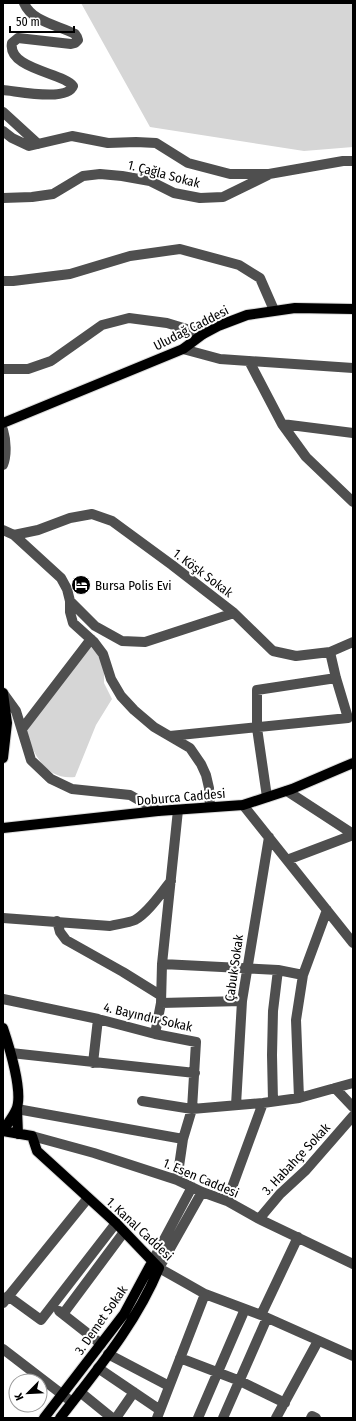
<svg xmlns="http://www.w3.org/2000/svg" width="356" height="1421" font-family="'Fira Sans Condensed',sans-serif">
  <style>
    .green { fill: #d6d6d6 }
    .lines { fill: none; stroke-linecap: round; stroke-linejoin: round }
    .major-casing { stroke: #dbdbdb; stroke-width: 12 }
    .minor { stroke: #4f4f4f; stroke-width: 10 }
    .major { stroke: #000; stroke-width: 10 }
    .labels { text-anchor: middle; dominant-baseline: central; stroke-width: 4; stroke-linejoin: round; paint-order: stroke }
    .street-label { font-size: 13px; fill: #000; stroke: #fff }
    .poi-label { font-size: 13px; fill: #000; stroke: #fff; text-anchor: start }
  </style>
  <rect width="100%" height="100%" fill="#fff"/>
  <!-- green -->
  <path class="green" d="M81,3H353V147L304,151L150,127Z
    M91,644L99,655L104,670V683L112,699L96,725L75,777C45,780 35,755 25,732Z"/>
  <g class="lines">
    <defs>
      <path id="major" d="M3,423L183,349L203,334L218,326L247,315L295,308L353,309
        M3,693L7,723L3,758
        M3,828L158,811L243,805L292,789L353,763
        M3,1028C9,1046 24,1094 16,1110C13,1117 7,1124 3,1131L32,1136L37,1151L116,1223L159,1268C136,1324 96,1371 60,1418
        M17,1109L18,1134
        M44,1418L124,1314L152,1262"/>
    </defs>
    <!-- major casing -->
    <use href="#major" class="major-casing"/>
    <!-- minor -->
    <path class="minor" d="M3,90C17,91 67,102 73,86C64,73 7,69 12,43L18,38L71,44L75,43L78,40L77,37L75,34C58,25 32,22 24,3
      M3,112L38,144
      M3,131L12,138L29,146L72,136L108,143L136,142L156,143L188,163L230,174H269L343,161H353
      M3,198L32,197L53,194L83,176L100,174L122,176L150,181L174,193L200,198L223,197L268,175
      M3,281H13L70,274L130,256L180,249L239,265L260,278L274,310
      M183,349L220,359L353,368
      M249,361L282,424L353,433
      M3,369H28L51,361L102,325L129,318L167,323L203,334
      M282,424L306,457L353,502
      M3,430C6,440 7,455 3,465
      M3,530L14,535L61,578L67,589L70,601V612L73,623L94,642L103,654L111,679L121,696L134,710L154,727L190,748L201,764L206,775L209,788L210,807
      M14,535L38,530L70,518L92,514L112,521L172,565L234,613L273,651L296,656L330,652L353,642
      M70,601L95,626L122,641L145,642L234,613
      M3,693L16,711L31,760L51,779L72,789L130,795L158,811
      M22,729L91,639
      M170,736L348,718L336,678L330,652
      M287,791L353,834
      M267,797L257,728V690L336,678
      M243,805L353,943
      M287,860L353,835
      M3,918L110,926C118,924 128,923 135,920C149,912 161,893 171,881
      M57,921L60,932L66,940L123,972L160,995
      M162,964L278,970L303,975
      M3,999L98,1019L155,1034L196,1042L192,1109L183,1139L177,1180
      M161,1003L242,1001
      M155,1034L161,1003L162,964L178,810
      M11,1053L195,1073
      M93,1063L98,1019
      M335,1088L353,1107
      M299,1098L296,1020L303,975L327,910
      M142,1101L192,1109L263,1103L299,1098L353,1083
      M273,1101L272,1055L273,1011L278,970
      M236,1105L242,1001L269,837
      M17,1109L183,1139
      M32,1136L94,1153L177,1180L202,1192L227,1201L259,1219L353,1264
      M202,1192L159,1268L205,1294L261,1315L353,1356
      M227,1201L263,1103
      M259,1219L280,1194L306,1170L353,1116
      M152,1262L192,1187
      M8,1296L41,1320L116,1223
      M3,1303L88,1198
      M59,1311L101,1344
      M63,1314L124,1232
      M261,1315L298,1237
      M3,1349L72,1402
      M108,1354L169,1386
      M180,1358L240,1381L285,1403
      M98,1368L160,1410
      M80,1392L112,1418
      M116,1418L134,1392
      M157,1418L205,1294
      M198,1418L245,1309
      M223,1418L267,1318
      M276,1418L318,1341
      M311,1418L312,1416L316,1418"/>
    <!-- major -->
    <use href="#major" class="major"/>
  </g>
  <!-- icons -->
  <defs>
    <symbol id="hotel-disc" viewBox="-11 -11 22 22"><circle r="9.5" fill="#000" stroke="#fff"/><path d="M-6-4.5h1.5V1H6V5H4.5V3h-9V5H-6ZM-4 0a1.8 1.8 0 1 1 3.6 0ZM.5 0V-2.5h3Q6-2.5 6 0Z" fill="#fff"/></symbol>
  </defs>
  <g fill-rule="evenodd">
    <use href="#hotel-disc" x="70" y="574" width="22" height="22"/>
  </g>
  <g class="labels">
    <!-- street labels -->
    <g class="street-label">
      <text transform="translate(164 174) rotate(15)">1. Çağla Sokak</text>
      <text transform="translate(191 328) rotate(-27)">Uludağ Caddesi</text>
      <text transform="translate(203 573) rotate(37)">1. Köşk Sokak</text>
      <text transform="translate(181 797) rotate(-5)">Doburca Caddesi</text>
      <text transform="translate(234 968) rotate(-82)">Çabuk Sokak</text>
      <text transform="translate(148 1017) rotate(13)">4. Bayındır Sokak</text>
      <text transform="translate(296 1159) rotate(-47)">3. Habahçe Sokak</text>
      <text transform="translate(201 1178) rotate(23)">1. Esen Caddesi</text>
      <text transform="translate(140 1229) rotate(43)">1. Kanal Caddesi</text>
      <text transform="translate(101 1320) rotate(-55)">3. Demet Sokak</text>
    </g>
    <!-- poi labels -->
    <g class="poi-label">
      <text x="95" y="585">Bursa Polis Evi</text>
    </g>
  </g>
  <!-- border -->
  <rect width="356" height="1421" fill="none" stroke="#000000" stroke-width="8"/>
  <!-- north arrow -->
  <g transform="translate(28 1393) rotate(246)"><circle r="19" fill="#ffffff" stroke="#999999"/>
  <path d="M0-3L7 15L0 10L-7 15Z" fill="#000000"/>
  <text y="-6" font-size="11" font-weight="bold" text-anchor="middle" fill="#000000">K</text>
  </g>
  <!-- scale -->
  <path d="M10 26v6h64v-6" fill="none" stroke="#000000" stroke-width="2"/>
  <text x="16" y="26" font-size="12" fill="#000000" stroke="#ffffff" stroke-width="3" paint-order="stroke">50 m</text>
</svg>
